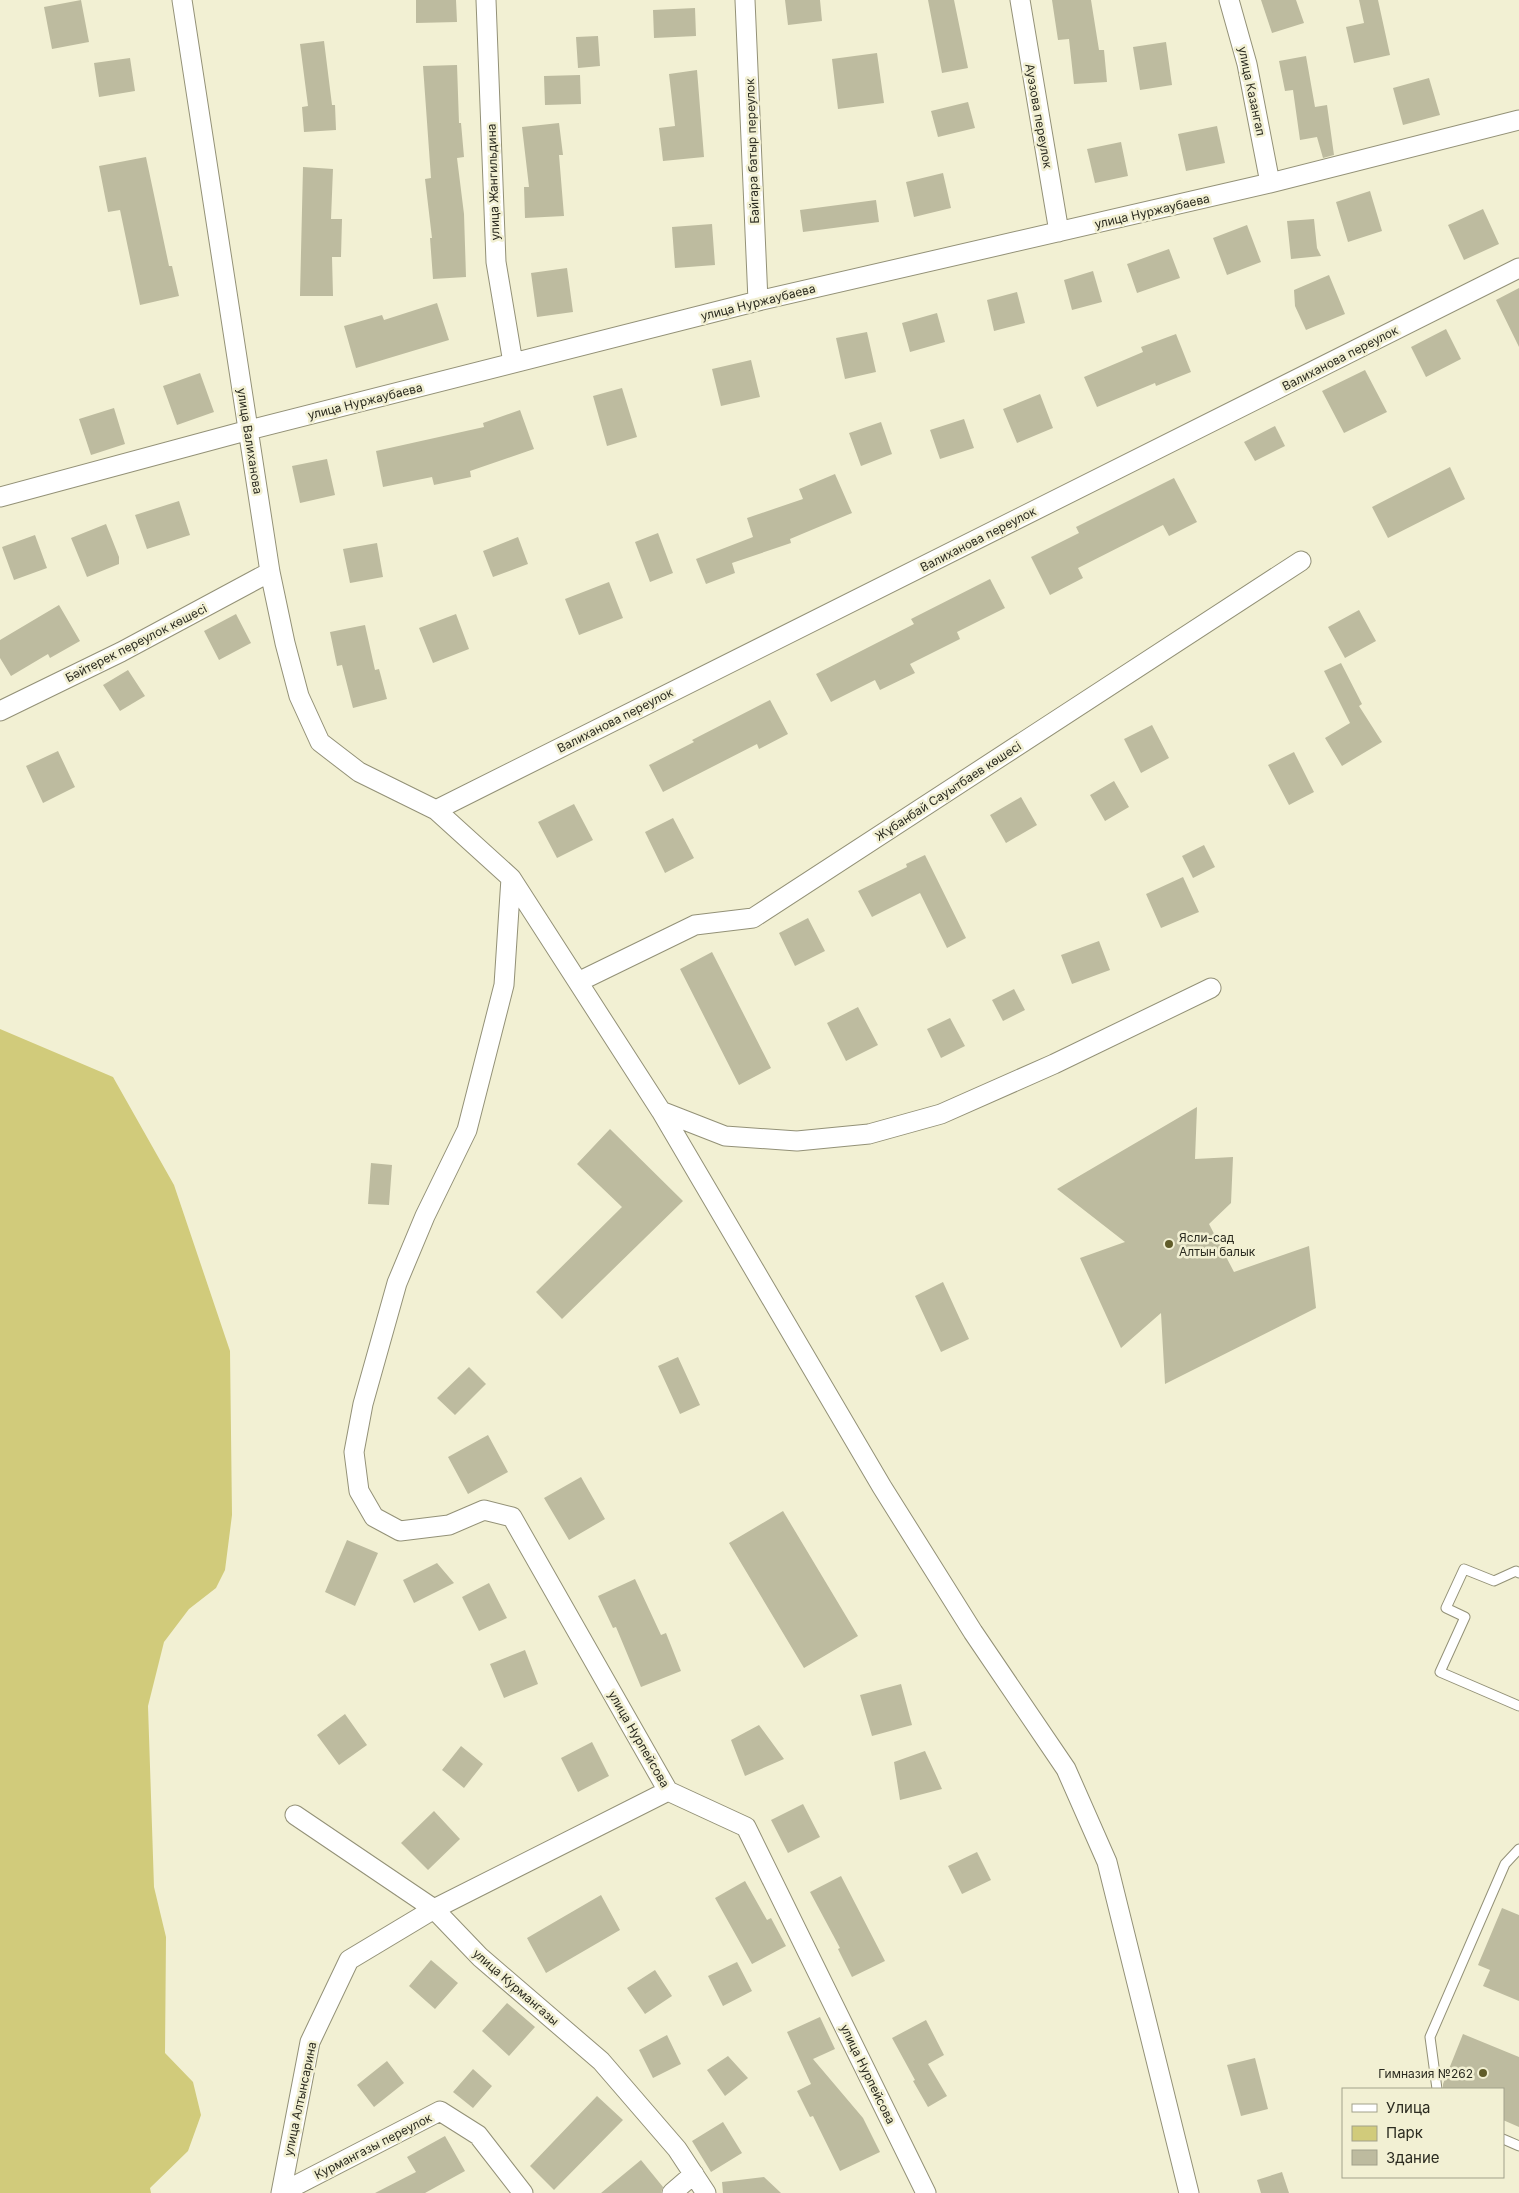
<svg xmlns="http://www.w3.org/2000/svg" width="1519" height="2193" font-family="Inter,sans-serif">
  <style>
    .green { fill: #d1cb7b }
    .building { fill: #bdbb9f }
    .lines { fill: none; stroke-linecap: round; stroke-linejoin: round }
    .lane-casing { stroke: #939177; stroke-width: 11 }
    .street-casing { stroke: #939177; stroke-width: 21 }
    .lane { stroke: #fff; stroke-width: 9 }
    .street { stroke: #fff; stroke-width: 19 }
    .poi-dot { fill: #605c29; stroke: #f2f0d3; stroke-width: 2 }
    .labels { text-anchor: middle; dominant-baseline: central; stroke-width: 5; stroke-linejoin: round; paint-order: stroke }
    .street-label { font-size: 12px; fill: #2b2b20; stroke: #f2f0d3 }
    .poi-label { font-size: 12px; fill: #2b2b20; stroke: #f2f0d3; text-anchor: start }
  </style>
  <rect width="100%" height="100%" fill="#f2f0d3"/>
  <!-- green -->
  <path class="green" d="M0,1029L113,1077L174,1185L230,1351L232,1515L225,1570L216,1588L189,1609L164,1642L148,1706L154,1887L166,1937L165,2053L193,2082L201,2115L188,2151L150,2188L151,2193H0Z"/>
  <!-- building -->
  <path class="building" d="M81,0L89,42L52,49L44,7Z
    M416,0H456L457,22L416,23Z
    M785,0H820L822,21L788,25Z
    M928,0H954L968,68L942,73Z
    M1052,0H1091L1099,50H1104L1107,82L1074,84L1069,39L1058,40Z
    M1261,0H1296L1304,23L1272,33Z
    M1359,0H1378L1390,55L1354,63L1346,27L1364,23Z
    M695,8L696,36L654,38L653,10Z
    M598,36L600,66L578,68L576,37Z
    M324,41L332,105H335L336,130L304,132L302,107L308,106L300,44Z
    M1166,42L1172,85L1140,90L1133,47Z
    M877,53L884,103L838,109L832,59Z
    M1306,56L1315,107L1327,105L1334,155L1323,158L1317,137L1300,140L1293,90L1285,91L1279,61Z
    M130,58L135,91L99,97L94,63Z
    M457,65L459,123H461L464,157L457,158L464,214L466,277L433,279L430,238H432L425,179L431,178L423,66Z
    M697,70L704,157L663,161L659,128L675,126L669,74Z
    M580,75L581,104L545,105L544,76Z
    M1429,78L1440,115L1403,125L1393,88Z
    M968,102L975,128L938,137L931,111Z
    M559,123L563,155H559L564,216L525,218L524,187H529L522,127Z
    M1217,126L1225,163L1186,171L1178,134Z
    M1121,142L1128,176L1095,183L1087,149Z
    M146,157L169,266H172L179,296L140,305L120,210L108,212L99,166Z
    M303,167L333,169L331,219H342L341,257H332L333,296H300Z
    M943,173L951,208L914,217L906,182Z
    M1370,191L1382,231L1348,242L1336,202Z
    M876,200L879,222L803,232L800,210Z
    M1483,209L1499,244L1464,260L1448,225Z
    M1314,219L1317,248L1321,256L1291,259L1287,221Z
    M712,224L715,265L675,268L672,227Z
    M1247,225L1261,262L1227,275L1213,238Z
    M1169,249L1180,278L1137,293L1127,264Z
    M567,268L573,312L537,317L531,273Z
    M1093,271L1102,302L1072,310L1064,280Z
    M1329,275L1345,314L1306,330L1295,306L1294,290Z
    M1519,288V347L1496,300Z
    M1017,292L1025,323L994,331L987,300Z
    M437,303L449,340L356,368L344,326L382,315L384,320Z
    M937,313L945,342L910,352L902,323Z
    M1446,329L1461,359L1426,377L1411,347Z
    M867,332L876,372L845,379L836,338Z
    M1176,334L1191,372L1156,386L1155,383L1097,407L1084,377L1143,352L1141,347Z
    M751,360L760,397L721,406L712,369Z
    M1365,370L1387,412L1344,433L1322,391Z
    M200,373L214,412L177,425L163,386Z
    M622,388L637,437L607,446L593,396Z
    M1040,394L1053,428L1017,443L1003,409Z
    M114,408L125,444L91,455L79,419Z
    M520,410L534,449L470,471L471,477L434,485L432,477L383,487L376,451L484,427L483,423Z
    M964,419L974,448L940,459L930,430Z
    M881,422L892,454L861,466L849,433Z
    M1275,426L1285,446L1255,461L1244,442Z
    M327,459L335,495L300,503L292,466Z
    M1450,467L1465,499L1388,538L1372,507Z
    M835,474L852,513L790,539L791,543L732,563L735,573L706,584L696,559L753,537L747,518L803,499L799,489Z
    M1174,478L1197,522L1169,536L1163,525L1078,568L1083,578L1050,595L1031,557L1079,533L1076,527Z
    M179,501L190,535L147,549L135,515Z
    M106,524L119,557V564L87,577L71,538Z
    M658,533L673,573L650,582L635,542Z
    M35,535L47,568L14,580L2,547Z
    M518,537L528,564L493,577L483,551Z
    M377,543L383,577L350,583L343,549Z
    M990,579L1005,608L957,632L960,639L910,664L915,673L880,690L875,680L831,702L816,674L914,624L911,619Z
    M609,582L623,618L579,635L565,599Z
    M59,605L80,641L50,658L48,654L11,676L0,658V640Z
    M1359,610L1376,641L1345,658L1328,627Z
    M236,614L251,643L219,660L204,631Z
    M456,614L469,649L433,663L419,628Z
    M365,625L375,670L379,669L387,699L353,708L342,665L337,666L330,632Z
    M1341,663L1362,704L1359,706L1382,742L1342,766L1325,738L1350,723L1324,671Z
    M128,670L145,696L120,711L103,685Z
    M770,700L788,734L759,749L757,744L663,792L649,765L694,742L692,740Z
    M1152,725L1169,758L1141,773L1124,739Z
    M58,751L75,787L43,803L26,766Z
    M1294,752L1314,792L1289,805L1268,765Z
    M1114,781L1129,807L1105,821L1090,795Z
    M1021,797L1037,825L1006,843L990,815Z
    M574,804L593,840L557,858L538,822Z
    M673,818L694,858L665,873L645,832Z
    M1204,845L1215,867L1193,878L1182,856Z
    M925,855L966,938L947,948L920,893L872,917L858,891L907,867L906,864Z
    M1183,877L1199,912L1161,928L1146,894Z
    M808,918L825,951L795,966L779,933Z
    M1099,941L1110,970L1072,984L1061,955Z
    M712,952L771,1068L739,1085L680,969Z
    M1014,989L1025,1010L1003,1021L992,1000Z
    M858,1007L878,1045L846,1061L827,1023Z
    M950,1018L965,1046L941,1058L927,1029Z
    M1197,1107L1195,1159L1233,1157L1231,1203L1209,1224L1234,1272L1309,1246L1316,1308L1165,1384L1161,1313L1121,1348L1080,1258L1125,1242L1057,1189Z
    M610,1129L683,1201L562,1319L536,1292L622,1207L577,1164Z
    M371,1163L392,1165L389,1205L368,1204Z
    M943,1282L969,1339L941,1352L915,1296Z
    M678,1357L700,1405L680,1414L658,1366Z
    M469,1367L486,1384L455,1415L437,1398Z
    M488,1435L508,1472L468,1494L448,1457Z
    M581,1477L605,1519L569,1540L544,1498Z
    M783,1511L858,1636L804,1668L729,1543Z
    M347,1540L378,1553L355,1606L325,1592Z
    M437,1563L454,1583L414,1603L403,1580Z
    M635,1579L661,1635L666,1633L681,1671L641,1687L616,1627L613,1628L598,1596Z
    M489,1583L507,1618L479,1631L462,1597Z
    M525,1650L538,1684L504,1698L490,1664Z
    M901,1684L912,1725L872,1736L860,1695Z
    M345,1714L367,1745L339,1765L317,1735Z
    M759,1725L784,1759L745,1776L731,1740Z
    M592,1742L609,1776L578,1792L561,1758Z
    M461,1746L483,1764L464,1788L442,1770Z
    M925,1751L942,1789L900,1800L894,1762Z
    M803,1804L820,1837L788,1853L771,1820Z
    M434,1811L460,1839L428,1870L401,1843Z
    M977,1852L991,1880L962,1894L948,1866Z
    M841,1876L885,1961L852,1977L838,1949L840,1948L810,1892Z
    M745,1881L767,1920L771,1918L786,1946L752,1964L715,1898Z
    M601,1895L620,1930L546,1973L527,1938Z
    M1502,1908L1519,1915V2001L1483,1986L1490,1970L1478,1965Z
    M431,1960L458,1983L435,2009L409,1986Z
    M737,1962L752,1991L723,2006L708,1976Z
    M655,1970L672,1996L645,2014L627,1988Z
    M507,2003L535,2027L509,2056L482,2031Z
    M820,2017L835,2049L813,2059L863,2118L880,2152L840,2171L813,2116L810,2117L797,2091L811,2084L787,2032Z
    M926,2020L944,2055L928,2064L947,2096L928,2107L913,2081L915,2080L892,2038Z
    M1463,2034L1519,2057V2127L1503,2120V2089H1443V2084Z
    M667,2035L681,2064L653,2078L639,2050Z
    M728,2056L748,2078L725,2096L707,2070Z
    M1255,2058L1268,2109L1241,2116L1227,2065Z
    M387,2061L404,2083L374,2107L357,2085Z
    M473,2069L492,2086L473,2108L453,2092Z
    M597,2096L623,2120L554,2190L530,2166Z
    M723,2122L742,2153L711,2172L692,2141Z
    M445,2136L465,2171L425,2193H375L416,2172L407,2157Z
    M641,2160L663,2187L661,2193H601Z
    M1282,2172L1289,2193H1261L1257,2180Z
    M764,2177L781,2193H723L722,2182Z"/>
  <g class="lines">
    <defs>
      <path id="lane" d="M1519,1573L1516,1571L1494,1581L1464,1569L1446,1608L1465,1617L1440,1672L1519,1706
        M1437,2089L1430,2037L1505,1864L1519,1849
        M1503,2139L1519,2146"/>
      <path id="street" d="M182,0L270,572L285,643L299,696L320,742L359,772L436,810L511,878L661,1111L882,1487L973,1632L1066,1769L1107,1862L1189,2193
        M486,0L496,262L513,363
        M745,0L758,301
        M1020,0L1059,232
        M1229,0L1247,64L1270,183
        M0,497L249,430L758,301L1270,183L1519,120
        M0,711L121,652L270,572
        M436,810L1519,268
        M511,878L504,985L467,1130L425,1216L397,1283L363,1404L354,1452L359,1491L374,1517L400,1531L449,1525L484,1510L512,1517L668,1791L746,1827L926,2193
        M578,982L695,925L753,918L1301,561
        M661,1111L725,1136L797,1141L869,1134L941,1114L1054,1064L1211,988
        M295,1815L434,1909L480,1957L601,2061L677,2149L706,2193
        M281,2193L310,2042L349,1960L434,1909L668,1791
        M281,2193L440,2111L478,2135L523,2193
        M672,2193L694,2174"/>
    </defs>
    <!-- lane casing -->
    <use href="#lane" class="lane-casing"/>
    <!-- street casing -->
    <use href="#street" class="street-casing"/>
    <!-- lane -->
    <use href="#lane" class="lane"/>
    <!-- street -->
    <use href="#street" class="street"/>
  </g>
  <!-- markers -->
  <g class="poi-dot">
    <circle cx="1169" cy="1244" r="5"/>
    <circle cx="1483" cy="2073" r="5"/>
  </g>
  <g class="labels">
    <!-- street labels -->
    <g class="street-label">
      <text transform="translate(1252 91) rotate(78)">улица Казангап</text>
      <text transform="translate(1039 116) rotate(80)">Ауэзова переулок</text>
      <text transform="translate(752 151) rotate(-92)">Байгара батыр переулок</text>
      <text transform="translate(493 182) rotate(-92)">улица Жангильдина</text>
      <text transform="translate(1152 211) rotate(-13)">улица Нуржаубаева</text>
      <text transform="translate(758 302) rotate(-14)">улица Нуржаубаева</text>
      <text transform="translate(1340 358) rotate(-27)">Валиханова переулок</text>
      <text transform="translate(365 401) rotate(-14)">улица Нуржаубаева</text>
      <text transform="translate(250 441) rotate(81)">улица Валиханова</text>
      <text transform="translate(978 539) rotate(-27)">Валиханова переулок</text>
      <text transform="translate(136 643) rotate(-27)">Бәйтерек переулок көшесі</text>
      <text transform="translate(615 720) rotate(-27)">Валиханова переулок</text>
      <text transform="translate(948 791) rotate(-33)">Жұбанбай Сауытбаев көшесі</text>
      <text transform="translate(639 1739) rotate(60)">улица Нурпейсова</text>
      <text transform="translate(516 1987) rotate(41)">улица Курмангазы</text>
      <text transform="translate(868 2074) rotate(64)">улица Нурпейсова</text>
      <text transform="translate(300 2099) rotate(-78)">улица Алтынсарина</text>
      <text transform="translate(373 2146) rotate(-27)">Курмангазы переулок</text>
    </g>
    <!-- poi labels -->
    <g class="poi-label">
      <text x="1179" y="1237">Ясли-сад<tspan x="1179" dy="14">Алтын балык</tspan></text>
      <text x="1473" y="2073" text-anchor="end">Гимназия №262</text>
    </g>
  </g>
  <!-- legend -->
  <rect x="1342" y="2088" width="162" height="90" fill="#f2f0d3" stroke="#a2a18b"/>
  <rect x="1352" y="2104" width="25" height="8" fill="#ffffff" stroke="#a2a18b"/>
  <text x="1386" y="2113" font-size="15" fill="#2b2b20">Улица</text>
  <rect x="1352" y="2126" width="25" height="15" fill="#d1cb7b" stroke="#a2a18b"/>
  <text x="1386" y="2138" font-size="15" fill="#2b2b20">Парк</text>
  <rect x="1352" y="2150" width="25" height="15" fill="#bdbb9f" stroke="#a2a18b"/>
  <text x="1386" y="2163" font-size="15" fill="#2b2b20">Здание</text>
</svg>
